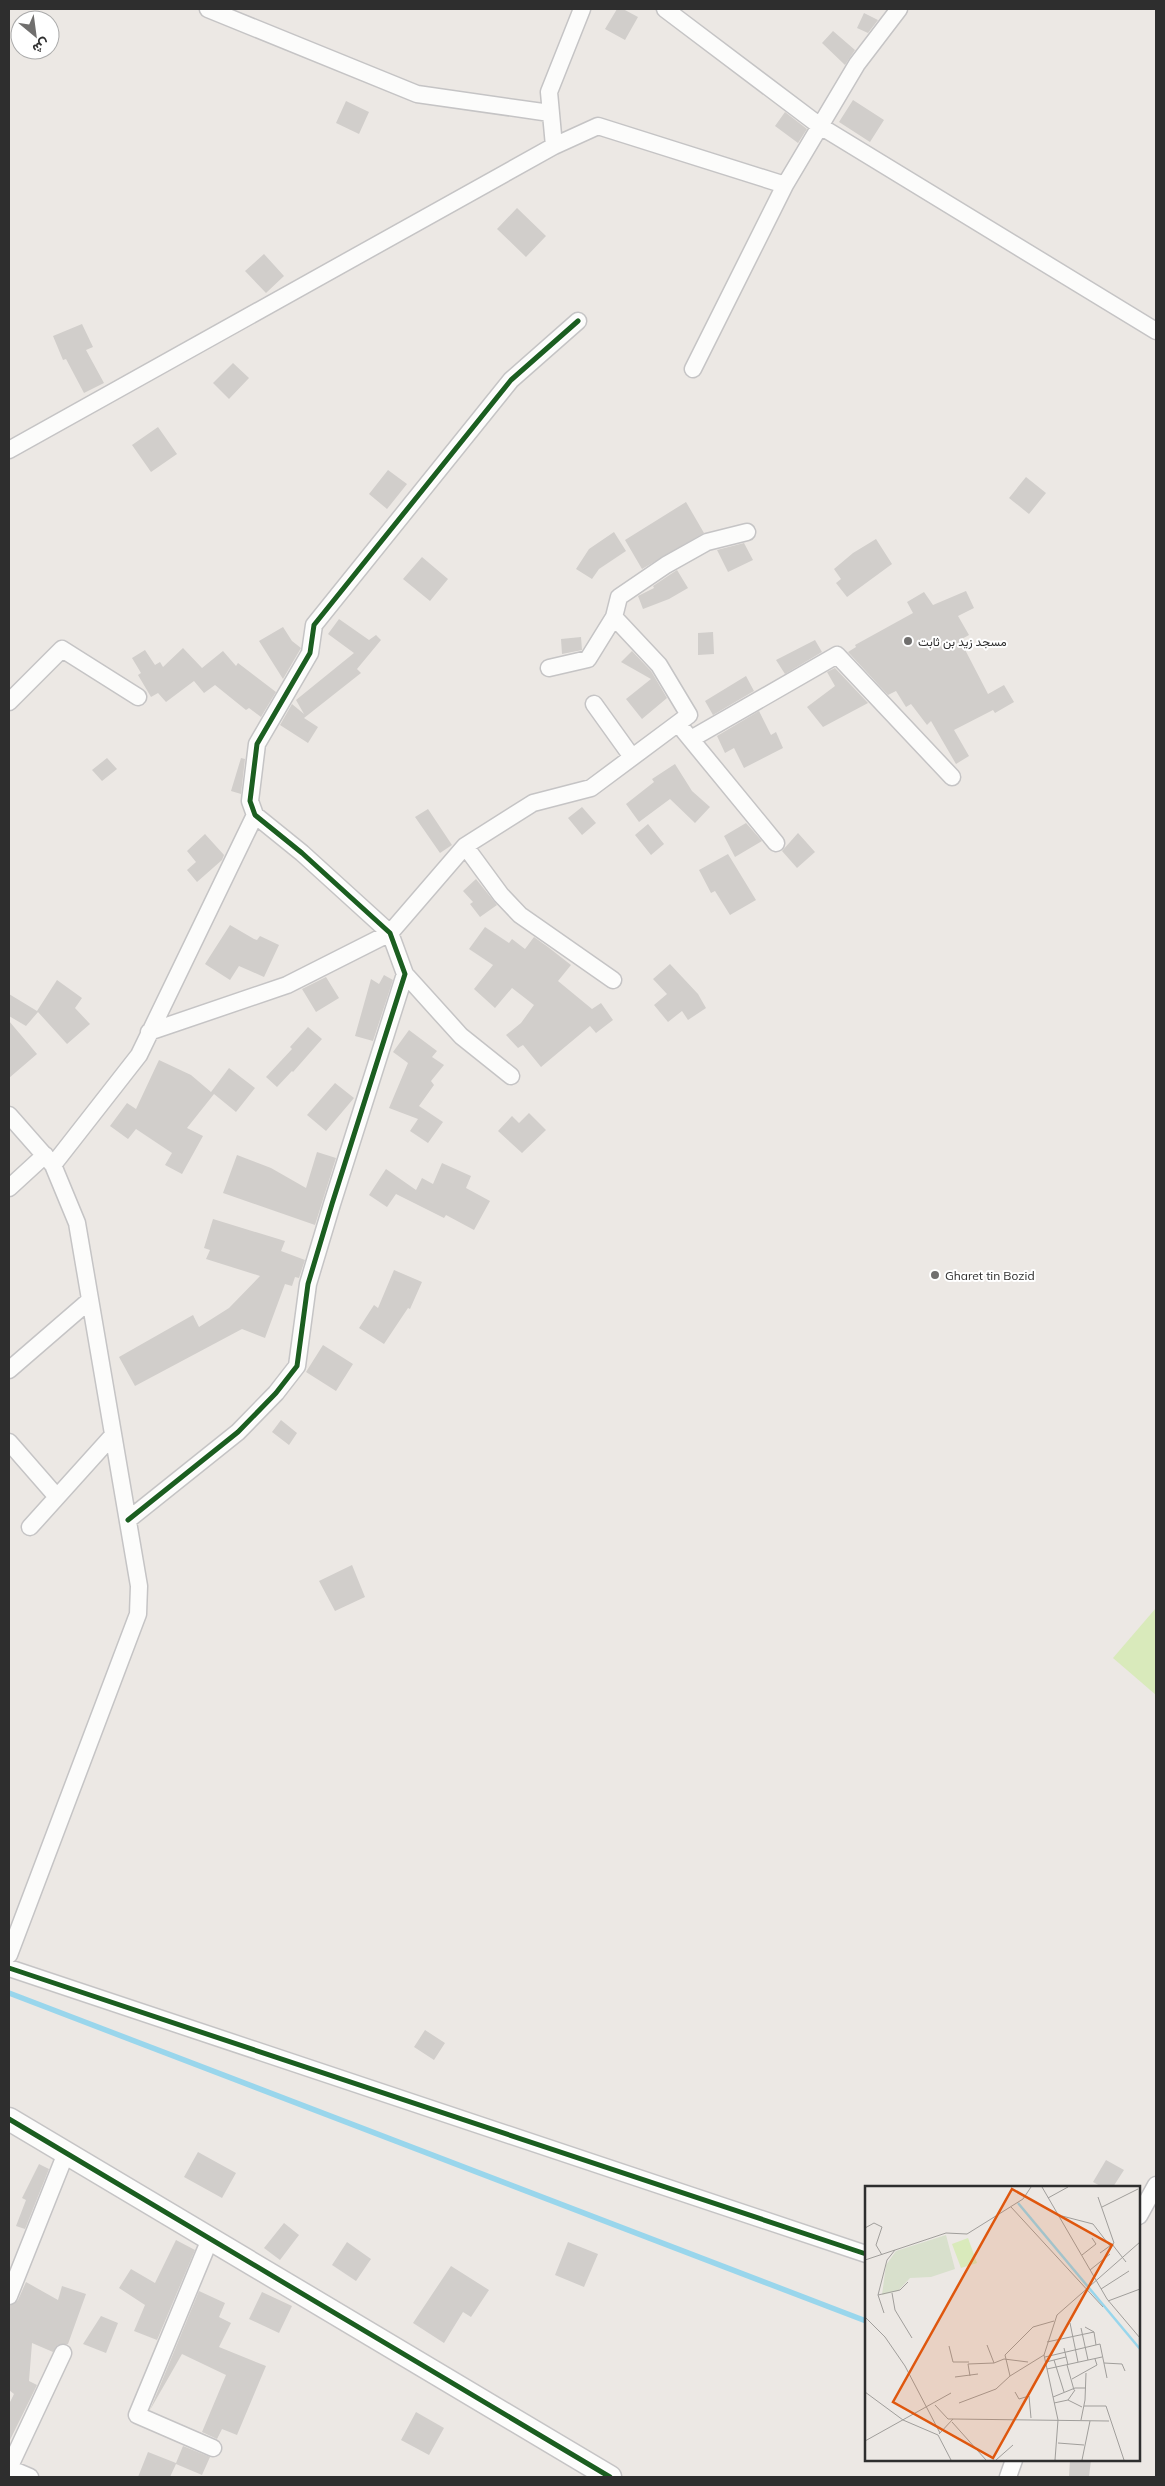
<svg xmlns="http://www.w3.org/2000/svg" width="1165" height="2486" font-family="Mulish,Vazirmatn,sans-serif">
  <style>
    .pitch { fill: #d9eabb }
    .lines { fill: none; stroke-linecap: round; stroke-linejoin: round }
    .stream { stroke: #99d6ec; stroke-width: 5.5 }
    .building { fill: #d1cecb }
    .street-casing { stroke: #c5c4c5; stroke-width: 19 }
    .secondary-casing { stroke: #c5c4c5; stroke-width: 25 }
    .street { stroke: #fcfcfb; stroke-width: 16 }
    .secondary { stroke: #fcfcfb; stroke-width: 22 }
    .cycleway-casing { stroke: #fff; stroke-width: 8 }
    .cycleway { stroke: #1b5e20; stroke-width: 5 }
    .poi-dot { fill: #706f6e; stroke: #fff; stroke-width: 2 }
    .labels { text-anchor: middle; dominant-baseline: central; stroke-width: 4; stroke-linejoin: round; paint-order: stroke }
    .poi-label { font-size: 12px; fill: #2e2e2e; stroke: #fff; text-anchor: start }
    .inset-river { fill: none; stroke: #99d6ec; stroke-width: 2.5 }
    .inset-road { fill: none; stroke: #a09e9b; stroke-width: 1 }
    .view { fill: #df570e; fill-opacity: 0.15; stroke: #df570e; stroke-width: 2.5 }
    .inset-edge { fill: none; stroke: #2e2e2e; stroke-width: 2.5 }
  </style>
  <rect width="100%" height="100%" fill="#ece8e4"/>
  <!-- pitch -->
  <path class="pitch" d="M1156,1608V1695L1113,1658Z"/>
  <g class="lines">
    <!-- stream -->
    <path class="stream" d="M9,1993L866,2321"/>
  </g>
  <!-- building -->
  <path class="building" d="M617,9H623L638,17L625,40L605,29Z
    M864,13L878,20L868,33L857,28Z
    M833,31L855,50L845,65L822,43Z
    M853,100L884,120L870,142L839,122Z
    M346,101L369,112L359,134L336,123Z
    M785,112L807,129L798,143L775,126Z
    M517,208L546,236L526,257L497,229Z
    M264,254L284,276L266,293L245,271Z
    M82,324L93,347L86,350L104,383L84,393L66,359L63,360L53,336Z
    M233,363L249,378L229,399L213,383Z
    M158,427L177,454L151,472L132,445Z
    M388,470L407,484L387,509L369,494Z
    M1026,477L1046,493L1029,514L1009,498Z
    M686,502L704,533L642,569L625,540Z
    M614,532L626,551L599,569L592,579L576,569L589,549Z
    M876,539L892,564L847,597L836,583L841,579L834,569L853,553Z
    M744,543L753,560L728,572L717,550Z
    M422,557L448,579L430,601L403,579Z
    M677,570L688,588L669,599L643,609L638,596L654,588L653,586Z
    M966,591L974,608L958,616L969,635L960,640L988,694L1004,685L1014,702L995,713L993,710L954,730L969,756L956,764L931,721L927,725L911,704L906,707L896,691L888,695L848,652L856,647L855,645L913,613L907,602L924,592L933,605Z
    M339,619L369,640L376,635L381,640L357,669L361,673L304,718L318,727L308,743L280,725L292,704L304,714L296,700L354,653L328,634Z
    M283,627L292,641L301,648L283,679L259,641Z
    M713,632L714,654L698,655V633Z
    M581,637L582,650L562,654L561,639Z
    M815,640L822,652L785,674L776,660Z
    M183,648L202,668L223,651L236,666L238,663L276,692L261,717L249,708L246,710L215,685L204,693L194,681L166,702L158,693L151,697L138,675L141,673L132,658L145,650L155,665L160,662L163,667Z
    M632,651L651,671L667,698L642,719L626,699L651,679L621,662Z
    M835,668L868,703L823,727L807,707L835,686L827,672Z
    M746,676L754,691L713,715L705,701Z
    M759,711L771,735L776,732L783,748L744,768L734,748L725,753L717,736Z
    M107,758L117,769L102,781L92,770Z
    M241,758L245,759L241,794L231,791Z
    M675,764L692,791L710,807L695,823L670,799L639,822L626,804L654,782L652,779Z
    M582,807L596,823L582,835L568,818Z
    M428,809L452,845L440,853L415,817Z
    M746,823L762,841L735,857L724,836Z
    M648,824L664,844L651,855L635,835Z
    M798,833L815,852L797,868L782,851Z
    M205,834L224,855L222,860L197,882L187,870L196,862L187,851Z
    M728,854L756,900L730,915L715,891L711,893L699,870Z
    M476,879L497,905L480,917L470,904L473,902L463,891Z
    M230,925L254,939L257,940L260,936L279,945L264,977L239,966L230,980L205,964Z
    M485,927L509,943L512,939L525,949L534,937L548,947L571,965L558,981L592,1009L601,1003L613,1020L596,1033L590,1026L541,1067L523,1045L518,1048L506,1035L521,1023L534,1005L512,988L495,1008L474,989L493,965L469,949Z
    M670,964L698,994L706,1008L688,1020L682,1011L668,1022L654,1005L667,994L653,979Z
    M384,975L393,980L373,1041L355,1036L371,979L379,984Z
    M326,977L339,998L316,1012L302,989Z
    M57,980L82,998L75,1008L90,1024L67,1044L38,1012L26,1026L9,1016V994L37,1011Z
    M9,1021L37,1054L9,1078Z
    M308,1027L322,1039L293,1072L292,1071L277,1087L266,1077L292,1049L290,1047Z
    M409,1030L437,1051L432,1057L444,1065L431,1081L434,1085L419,1106L443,1122L428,1143L410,1131L418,1119L389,1108L408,1063L393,1052Z
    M159,1060L191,1075L211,1092L229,1068L255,1088L236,1112L214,1094L187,1128L203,1136L182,1174L165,1165L172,1153L136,1129L128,1139L110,1126L127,1103L136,1109Z
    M335,1083L354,1098L326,1131L307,1115Z
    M529,1113L546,1130L522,1153L498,1131L512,1116L519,1123Z
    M317,1152L336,1158L315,1225L223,1193L237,1155L271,1168L306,1188Z
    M442,1163L471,1176L466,1188L490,1201L474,1230L446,1215L444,1218L396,1194L387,1207L369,1195L386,1169L416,1190L422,1178L433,1184Z
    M213,1219L285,1241L281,1251L305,1260L299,1278L295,1277L292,1286L285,1284L265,1338L242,1329L135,1386L119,1357L193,1315L199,1327L229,1308L260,1276L206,1259L210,1250L204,1248Z
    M394,1270L422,1282L410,1309L408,1308L384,1344L359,1328L374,1305L378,1308Z
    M323,1345L353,1364L336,1391L306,1372Z
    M281,1420L297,1433L289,1445L272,1432Z
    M352,1565L365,1597L335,1611L319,1581Z
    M425,2030L445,2043L434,2060L414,2047Z
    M198,2152L236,2173L222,2198L184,2177Z
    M1106,2160L1124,2170L1113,2187H1102L1093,2182Z
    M39,2164L49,2169L25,2229L16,2226L26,2200L22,2198Z
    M284,2223L299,2235L280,2260L264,2248Z
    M176,2240L195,2250L157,2340L134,2331L145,2305L119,2288L131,2269L155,2283Z
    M347,2242L371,2259L356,2281L332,2265Z
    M568,2242L598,2254L584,2287L555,2275Z
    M451,2266L489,2290L471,2317L463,2312L444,2343L413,2323Z
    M26,2282L58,2300L62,2286L86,2294L68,2344L58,2345L53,2352L32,2343L29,2381L37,2385L9,2442V2404L14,2394L9,2390V2306L18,2300Z
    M199,2291L225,2303L219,2317L231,2323L219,2347L266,2366L237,2435L222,2429L217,2439L202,2432L226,2375L182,2354L150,2410Z
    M262,2292L292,2306L279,2333L249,2319Z
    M101,2316L118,2323L106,2353L83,2344Z
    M416,2412L444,2428L429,2455L401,2440Z
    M183,2446L210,2457L202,2475L176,2464L170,2477H138L148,2452L176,2463Z
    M1070,2460H1091L1089,2477H1069Z"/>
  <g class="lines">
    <defs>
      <path id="street" d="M208,9L417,94L550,113
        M582,9L549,92L554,146L598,126L785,185
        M665,9L820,126L1156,331
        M693,369L785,185L857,64L899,9
        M9,450L554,146
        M549,668L588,659L614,617L619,597L666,565L707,542L747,532
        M9,702L62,649L138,697
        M594,704L632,757
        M684,731L776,843
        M691,739L837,655L952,777
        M465,846L501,895L520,915L613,980
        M405,974L461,1036L511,1076
        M149,1032L287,985L390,933L465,846L533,803L591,788L689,715L659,665L614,617
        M9,1115L53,1165L77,1223L139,1586L138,1614L9,1955
        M53,1165L139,1055L255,815
        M9,1188L45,1155
        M9,1370L90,1300
        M9,1442L57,1497
        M128,1520L238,1432L276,1393L297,1366L308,1284L332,1204L405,974L390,933L302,853L255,815L250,801L257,744L310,653L314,625L511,380L578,321
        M30,1527L113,1435
        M9,1968L866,2254
        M1139,2216L1156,2185
        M210,2239L137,2415L213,2448
        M9,2296L66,2153
        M9,2468L63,2353
        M9,2468L30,2477
        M1008,2477L1014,2460"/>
      <path id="secondary" d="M9,2119L610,2477"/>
    </defs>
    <!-- street casing -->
    <use href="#street" class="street-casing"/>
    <!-- secondary casing -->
    <use href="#secondary" class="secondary-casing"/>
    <!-- street -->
    <use href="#street" class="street"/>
    <!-- secondary -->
    <use href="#secondary" class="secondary"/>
    <defs>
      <path id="cycleway" d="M128,1520L238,1432L276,1393L297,1366L308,1284L332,1204L405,974L390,933L302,853L255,815L250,801L257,744L310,653L314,625L511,380L578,321
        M9,1968L866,2254
        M9,2119L610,2477"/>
    </defs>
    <!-- cycleway casing -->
    <use href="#cycleway" class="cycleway-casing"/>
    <!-- cycleway -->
    <use href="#cycleway" class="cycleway"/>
  </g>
  <!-- markers -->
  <g class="poi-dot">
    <circle cx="908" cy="641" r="5"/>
    <circle cx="935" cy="1275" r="5"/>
  </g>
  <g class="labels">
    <!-- poi labels -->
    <g class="poi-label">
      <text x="918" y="641">مسجد زيد بن ثابت</text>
      <text x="945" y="1275">Gharet tin Bozid</text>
    </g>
  </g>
  <!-- overview -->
  <g transform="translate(865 2186)">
    <rect width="275" height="275" fill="#ece8e4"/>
    <path d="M81,49L90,83L66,91L45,92L33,105L17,109L21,79L31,65Z" fill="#d8e0cc"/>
    <path d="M103,52L112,77L96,82L87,58Z" fill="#d9eabb"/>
    <path class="inset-river" d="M153,17L275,163"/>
    <path class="inset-road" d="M177,1L242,113L275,152M233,11L249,57L235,67M183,12L203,1M146,21L238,121M237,21L273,3M197,30L228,38L245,60M0,42L9,37L17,41L11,59L17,69M247,58L261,76M30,64L22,74L13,109L35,104L43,96M217,69L231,58L227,52M0,74L81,47L102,48L158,13L166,1M225,84L245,68M236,103L264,85M27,107L30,124L47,152M13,109L19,127M243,115L275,103M0,131L20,151L40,180L75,247M205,137L213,176M220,141L229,146L231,159M216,142L223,174M182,156L229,146M122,159L129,177M84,160L88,176H104M199,162L203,179M180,171L235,158L242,192M189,174L199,206M181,176L201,171M239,177L257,178L260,185M202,179L209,204M182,183L237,171M105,190L103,178L129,177L139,173L163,176M145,190L140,169L168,141L189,135M90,191L113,188M207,193L232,179L230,173M0,206L38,234L73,249L86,274M150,206L154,213L164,210L166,232M188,211L210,202H221M203,214L217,221M94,217L131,203L145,190L179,169M189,217L203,214L210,204M70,219L83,233H88L74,248M219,220H241L259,274M88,233L244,235M216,234L220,214L221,187M87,236L121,274M0,255L86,207M193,257L219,259M131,274L148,259M190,274L193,234L179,169L192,129L275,56M217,274L225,235"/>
    <path class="view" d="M147,3L247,59L128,272L28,216Z"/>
    <rect width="275" height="275" class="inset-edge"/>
  </g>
  <!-- border -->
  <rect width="1165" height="2486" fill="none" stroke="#2e2e2e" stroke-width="20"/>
  <!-- north arrow -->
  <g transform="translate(35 35) rotate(151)"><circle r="24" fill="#ffffff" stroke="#ababab"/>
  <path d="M0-4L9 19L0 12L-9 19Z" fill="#706f6e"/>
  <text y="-8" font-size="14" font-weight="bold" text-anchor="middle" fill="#2e2e2e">ش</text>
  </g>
</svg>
